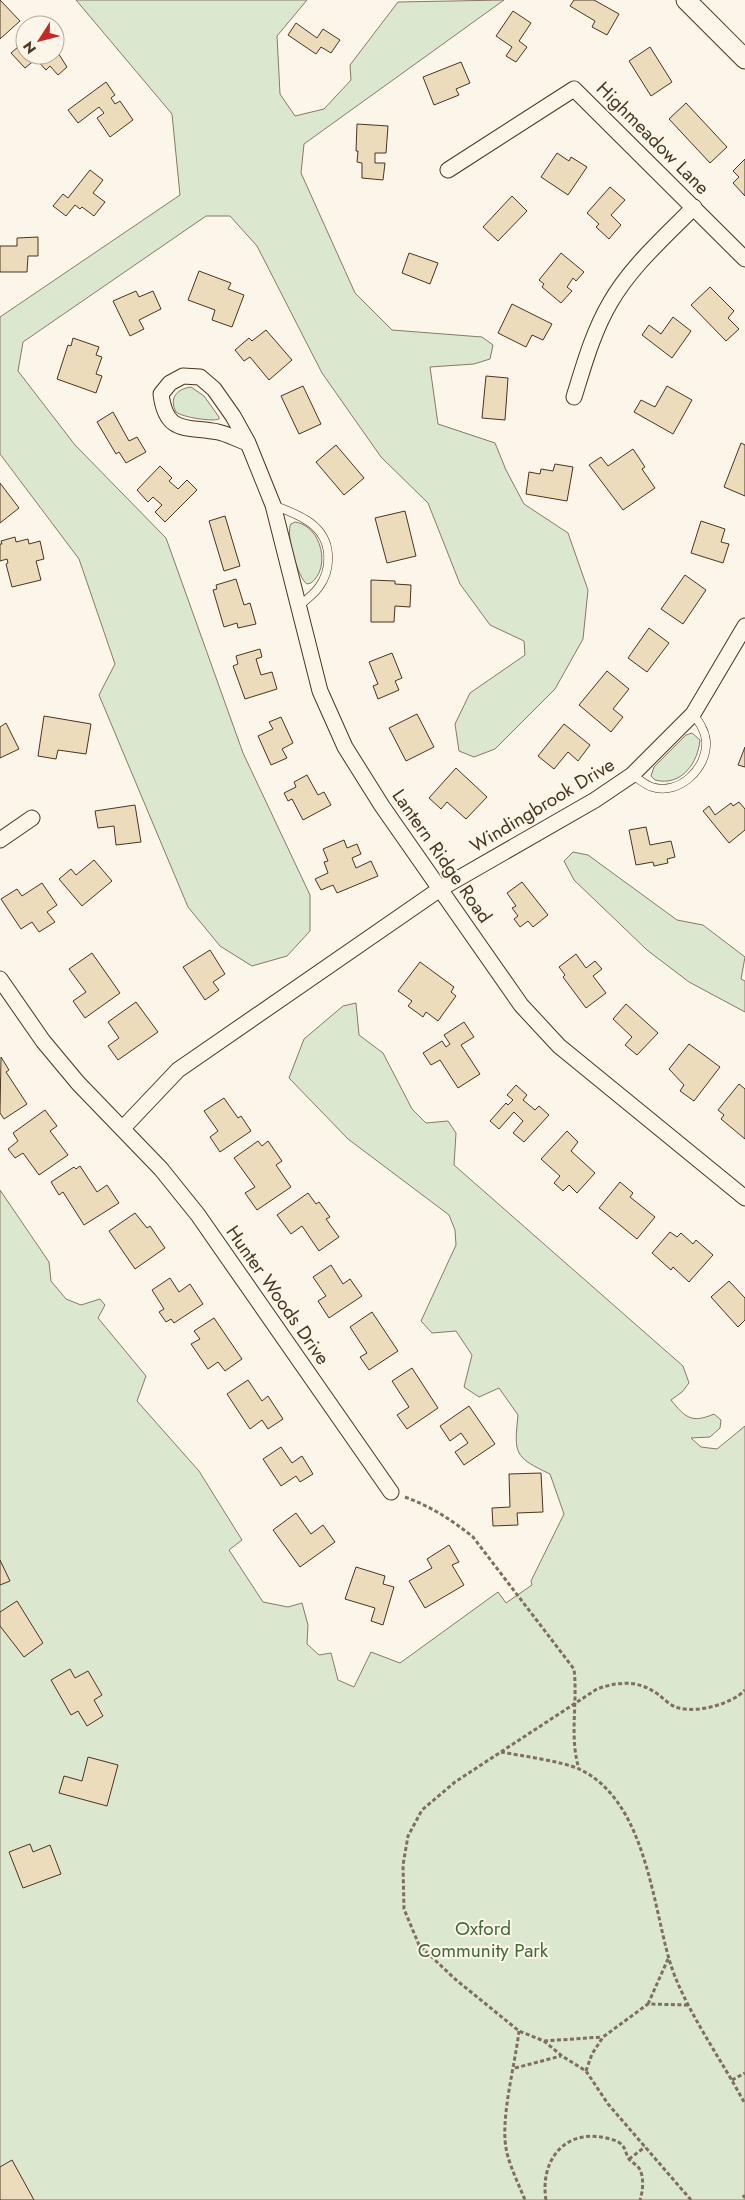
<svg xmlns="http://www.w3.org/2000/svg" width="745" height="2200" font-family="Jost,sans-serif">
  <style>
    .green { fill: #dce7d0; stroke: #887966 }
    .building { fill: #ecdcbc; stroke: #4a3520 }
    .lines { fill: none; stroke-linecap: round; stroke-linejoin: round }
    .service-casing { stroke: #4a3520; stroke-width: 9 }
    .minor-casing { stroke: #4a3520; stroke-width: 17 }
    .tertiary-casing { stroke: #4a3520; stroke-width: 21 }
    .path { stroke: #7f6f5c; stroke-width: 3; stroke-dasharray: 4 2.5; stroke-linecap: butt }
    .service { stroke: #fbf6e9; stroke-width: 8 }
    .minor { stroke: #fbf6e9; stroke-width: 15 }
    .tertiary { stroke: #fbf6e9; stroke-width: 19 }
    .labels { text-anchor: middle; dominant-baseline: central; stroke-width: 4; stroke-linejoin: round; paint-order: stroke }
    .street-label { font-size: 19px; fill: #4a3520; stroke: #fbf6e9 }
    .park-label { font-size: 19px; fill: #436837; stroke: #fbf6e9 }
  </style>
  <rect width="100%" height="100%" fill="#fbf6e9"/>
  <!-- green -->
  <path class="green" d="M76,0H307L277,36L280,94L295,116L324,109L351,80L350,65L398,2L504,0L304,144L301,173L355,293L392,330L482,337L493,345L490,359L474,364L430,367L438,424L495,443L506,470L524,504L568,533L588,590L583,639L555,689L495,749L474,757L459,751L455,724L470,693L525,655L524,641L490,625L460,584L428,503L381,457L322,373L257,246L230,216H206L23,342L18,371L75,445L166,538L243,753L310,895V931L287,956L252,966L220,946L188,907L99,695L115,664L79,559L0,454V317L180,195L172,114Z
    M191,387L204,396L219,417V419C212,422 182,417 176,412C169,399 176,389 191,387Z
    M295,522C322,526 331,568 311,583L307,584C298,579 285,532 291,524Z
    M692,733L700,740C698,762 682,787 655,780L651,776L654,767L686,735Z
    M573,852L588,855L677,920L703,925L745,957L741,979L745,981V1012L689,982L647,950L574,880L564,861Z
    M356,1003L359,1035L383,1053L412,1109L426,1123L448,1121L456,1133L454,1165L683,1366L689,1383L682,1392L671,1400C685,1417 691,1424 714,1414L721,1420L720,1428L710,1437L691,1438L701,1447L717,1449L745,1426V2200H0V1190L49,1262L51,1281L66,1299L81,1305L100,1299L105,1305L98,1318L146,1376L137,1401L199,1471L242,1540L229,1550L263,1602L288,1607L302,1603L308,1625L307,1644L319,1655L331,1653L338,1680L354,1687L371,1652L400,1663L498,1592L506,1603L532,1585L531,1581L564,1514L550,1474C514,1457 514,1454 518,1415L499,1388L479,1397L464,1387L472,1355L456,1331L432,1333L421,1321L456,1245L455,1230L449,1215L348,1139L289,1078L304,1039L343,1006Z"/>
  <!-- building -->
  <path class="building" d="M0,0L20,21L0,39Z
    M574,0H594L619,14L607,35L592,27L595,21L570,6Z
    M513,11L531,23L519,41L527,47L516,62L506,56L512,47L496,36Z
    M296,23L317,38L323,29L340,40L331,53L321,47L316,54L288,35Z
    M25,41V55H55V48L67,67L58,75L50,66L46,70L36,59L25,68L11,53Z
    M650,47L672,82L651,96L629,61Z
    M461,62L470,83L456,89L459,95L434,105L423,77Z
    M106,82L115,95L111,98L115,104L120,101L133,120L110,137L97,118L104,113L99,107L78,123L68,110Z
    M686,103L727,147L710,163L669,119Z
    M357,124L388,126L386,153H375V163H385L383,180L362,178V163L357,162L358,151H356Z
    M557,153L569,161L571,157L587,167L568,195L541,177Z
    M745,159V196L733,183L739,177L733,171Z
    M90,170L103,180L93,193L105,202L94,216L82,207L80,209L75,205L66,216L53,206L63,194L68,198Z
    M610,187L625,200L611,215L621,225L609,239L596,227L599,224L587,213Z
    M512,196L527,211L498,241L483,227Z
    M38,237V256H28L27,272H0V246H17V238Z
    M409,253L438,263L430,284L402,273Z
    M561,253L584,272L576,281L573,278L567,287L572,291L561,303L542,287L544,284L539,280Z
    M199,271L231,283L228,289L244,295L232,327L212,320L215,310L188,300Z
    M710,287L734,311L728,318L739,329L726,341L691,305Z
    M136,291L139,297L153,291L161,309L139,320L144,329L130,336L113,301Z
    M512,304L552,324L543,340L532,335L526,347L498,333Z
    M673,317L691,331L672,358L642,335L649,325L661,334Z
    M266,330L292,360L269,380L250,357L244,361L235,350L249,338L252,341Z
    M73,338L99,347L96,355L102,357L96,374L102,376L96,393L57,379L68,345L71,346Z
    M486,376L508,378L505,420L482,418Z
    M303,386L321,424L299,434L281,396Z
    M667,386L692,400L673,434L634,412L641,400L655,407Z
    M113,412L129,441L137,437L146,452L126,463L119,452L116,454L97,422Z
    M741,443L745,445V496L724,487Z
    M336,445L364,478L344,495L316,462Z
    M633,449L645,467L642,469L655,488L623,510L589,465L601,457L608,466Z
    M555,464L573,467L567,501L526,494L529,472L540,474L541,469L553,471Z
    M160,466L172,478L169,481L178,489L187,480L197,490L165,522L155,512L162,505L153,497L148,502L137,490Z
    M0,483L19,508L0,523Z
    M405,511L416,556L387,563L375,518Z
    M225,516L240,566L224,571L209,521Z
    M701,521L725,529L721,542L729,544L723,563L691,553Z
    M15,537L16,542L28,539L29,544L40,541L44,559L36,561L41,580L12,587L6,564L8,563L7,559L0,561V544H2L1,541Z
    M685,575L706,590L683,624L661,609Z
    M236,579L244,605L250,603L256,624L238,628L237,623L224,627L213,590L217,589L216,585Z
    M371,580L395,581V584L411,585L410,607L395,606L394,622H371Z
    M649,628L669,643L647,672L628,658Z
    M260,649L262,657L256,659L261,675L272,672L277,689L245,699L233,666L238,664L236,656Z
    M392,653L402,678L395,681L399,690L378,699L373,686L378,684L369,662Z
    M607,671L629,689L613,709L623,717L611,732L579,705Z
    M417,714L434,747L406,761L389,728Z
    M44,716L91,724L86,754L58,750L56,759L38,756Z
    M281,717L293,743L282,749L287,758L271,765L258,736L273,729L269,722Z
    M6,723L19,749L0,758V727Z
    M564,724L590,745L578,761L568,752L554,769L538,756Z
    M745,747V767L738,765Z
    M456,768L487,797L466,819L447,802L441,809L429,798Z
    M307,775L318,795L324,792L331,805L303,820L292,799L288,801L284,793L296,787L294,782Z
    M739,802L745,809V830L729,843L703,811L709,806L715,815L731,803L733,806Z
    M135,805L141,842L116,845L114,826L98,828L95,811Z
    M646,827L650,845L671,841L675,857L667,859L668,863L654,866L653,862L636,865L629,830Z
    M344,840L347,848L357,844L361,854L352,858L356,868L371,861L378,876L337,893L333,885L321,890L315,879L328,873L324,862L328,861L323,849Z
    M94,860L112,881L82,906L59,879L71,869L76,875Z
    M522,882L548,915L533,927L528,921L520,927L514,919L518,916L512,908L516,906L507,893Z
    M42,883L57,905L47,912L55,922L39,932L32,922L21,929L1,899L17,889L22,896Z
    M210,950L225,974L213,982L219,990L205,1000L183,967Z
    M92,953L120,993L85,1018L73,1001L86,992L69,969Z
    M576,954L586,968L595,961L602,969L593,976L606,993L586,1008L563,977L565,975L559,967Z
    M420,962L454,987L451,992L456,996L438,1021L426,1012L423,1017L408,1006L412,1001L398,991Z
    M136,1002L158,1032L118,1060L108,1046L119,1038L108,1022Z
    M626,1004L658,1033L637,1055L625,1045L632,1037L613,1019Z
    M464,1022L474,1037L461,1045L480,1074L458,1088L440,1060L431,1065L423,1053L442,1041L446,1047L450,1044L444,1035Z
    M689,1044L720,1067L694,1101L680,1091L684,1085L669,1069Z
    M1,1057L9,1070L6,1072L27,1104L4,1119L0,1113Z
    M739,1084L745,1089V1139L721,1119L724,1115L718,1110Z
    M516,1085L527,1095L523,1100L535,1110L539,1106L549,1115L524,1142L513,1133L523,1121L514,1112L499,1129L490,1121L506,1103L508,1105L513,1100L507,1095Z
    M224,1098L238,1118L241,1116L251,1131L220,1152L210,1137L218,1131L204,1111Z
    M45,1110L57,1126L50,1131L68,1155L39,1175L23,1153L15,1158L8,1149L18,1141L13,1133Z
    M567,1131L578,1142L571,1151L595,1173L577,1193L569,1185L563,1191L554,1183L560,1176L541,1159Z
    M258,1141L262,1146L268,1141L282,1161L276,1165L291,1187L257,1210L245,1193L255,1187L234,1158Z
    M80,1166L97,1192L107,1185L119,1203L84,1225L63,1192L59,1195L51,1182L74,1167L76,1169Z
    M620,1182L633,1193L630,1197L655,1217L637,1239L599,1208Z
    M308,1193L316,1204L319,1202L330,1217L326,1219L339,1237L319,1251L302,1226L291,1234L277,1215Z
    M135,1213L147,1228L150,1226L165,1248L135,1269L109,1231Z
    M670,1232L677,1237L681,1233L693,1244L696,1240L713,1255L689,1282L673,1267L671,1270L652,1253Z
    M331,1265L343,1284L350,1279L362,1296L329,1318L318,1301L326,1296L313,1277Z
    M170,1278L179,1292L190,1284L203,1304L174,1323L171,1319L166,1322L159,1312L164,1309L152,1290Z
    M729,1281L745,1298V1320L738,1327L711,1297Z
    M372,1312L398,1351L369,1370L360,1357L367,1353L350,1327Z
    M214,1318L242,1359L225,1371L218,1362L208,1369L191,1344L200,1339L194,1331Z
    M412,1368L438,1408L407,1429L397,1415L409,1407L392,1381Z
    M248,1380L262,1401L268,1396L283,1419L268,1429L262,1420L250,1429L227,1394Z
    M469,1406L495,1444L464,1465L455,1452L468,1443L461,1433L450,1441L440,1426Z
    M281,1447L292,1463L302,1456L313,1474L300,1482L296,1476L281,1486L263,1459Z
    M541,1473L543,1512L517,1513L518,1525L493,1526L492,1508L510,1507L509,1474Z
    M296,1513L311,1534L323,1525L335,1542L300,1567L273,1530Z
    M449,1545L459,1562L452,1565L464,1585L425,1608L409,1581L432,1568L427,1559Z
    M0,1560L10,1581L0,1585Z
    M356,1567L385,1576L383,1584L394,1587L383,1625L371,1621L375,1608L345,1599Z
    M17,1601L43,1643L24,1657L0,1626V1612Z
    M70,1669L75,1678L88,1671L102,1695L94,1700L103,1716L87,1726L78,1711L71,1715L51,1680Z
    M88,1757L118,1765L107,1806L59,1793L64,1776L82,1781Z
    M30,1844L33,1852L50,1845L61,1874L23,1888L9,1852Z
    M12,2160L34,2200H0V2167Z"/>
  <g class="lines">
    <defs>
      <path id="service" d="M273,505C297,514 326,524 328,554C329,566 327,576 319,587C314,594 306,600 299,606
        M632,775C638,778 645,785 652,787C679,796 708,768 706,741C705,730 699,722 693,714"/>
      <path id="minor" d="M448,170L574,89L745,259
        M574,397C584,365 593,332 610,303C631,266 665,237 694,207
        M248,443C238,440 228,434 218,432C187,426 166,435 161,394L170,383L183,376L200,377L214,389L233,416L248,443L273,505L320,691L345,747L382,806L521,1005L559,1046L745,1198
        M0,840L32,818
        M0,979L43,1041L78,1083L161,1169L198,1215L391,1492
        M123,1128L178,1070L440,889L595,800L632,775L693,714L745,626"/>
      <path id="tertiary" d="M686,0L745,59"/>
    </defs>
    <!-- service casing -->
    <use href="#service" class="service-casing"/>
    <!-- minor casing -->
    <use href="#minor" class="minor-casing"/>
    <!-- tertiary casing -->
    <use href="#tertiary" class="tertiary-casing"/>
    <!-- path -->
    <path class="path" d="M405,1497C430,1506 452,1520 473,1537L574,1669C578,1703 569,1736 579,1769
      M501,1752C522,1756 561,1761 579,1769C644,1799 652,1899 669,1959C682,2005 722,2060 745,2104
      M648,2004L668,1959
      M519,2031C515,2066 499,2122 507,2153C511,2169 519,2185 525,2200
      M544,2041L602,2037
      M515,2068L561,2056
      M586,2071L592,2054L603,2037L648,2004L689,2005
      M732,2080L745,2073
      M629,2159L645,2147
      M743,2195L745,2198
      M546,2200C540,2164 561,2131 601,2137C607,2138 618,2140 622,2145C626,2149 626,2155 629,2159C632,2163 638,2165 640,2170C644,2178 643,2191 640,2200
      M691,2200L608,2104L586,2071L562,2056L544,2041L519,2031L455,1979L419,1945L404,1909L403,1865L408,1836L422,1810L455,1782L597,1689C620,1681 639,1680 659,1695C665,1700 672,1707 679,1708C698,1713 732,1704 745,1690"/>
    <!-- service -->
    <use href="#service" class="service"/>
    <!-- minor -->
    <use href="#minor" class="minor"/>
    <!-- tertiary -->
    <use href="#tertiary" class="tertiary"/>
  </g>
  <g class="labels">
    <!-- street labels -->
    <g class="street-label">
      <text transform="translate(653 138) rotate(45)">Highmeadow Lane</text>
      <text transform="translate(542 805) rotate(-31)">Windingbrook Drive</text>
      <text transform="translate(442 856) rotate(55)">Lantern Ridge Road</text>
      <text transform="translate(278 1295) rotate(55)">Hunter Woods Drive</text>
    </g>
    <!-- park labels -->
    <g class="park-label">
      <text x="483" y="1928">Oxford<tspan x="483" dy="22">Community Park</tspan></text>
    </g>
  </g>
  <!-- north arrow -->
  <g transform="translate(40 40) rotate(234)"><circle r="24" fill="#fbf6e9" stroke="#b4a999"/>
  <path d="M0-4L9 19L0 12L-9 19Z" fill="#c62828"/>
  <text y="-8" font-size="14" font-weight="bold" text-anchor="middle" fill="#4a3520">N</text>
  </g>
</svg>
